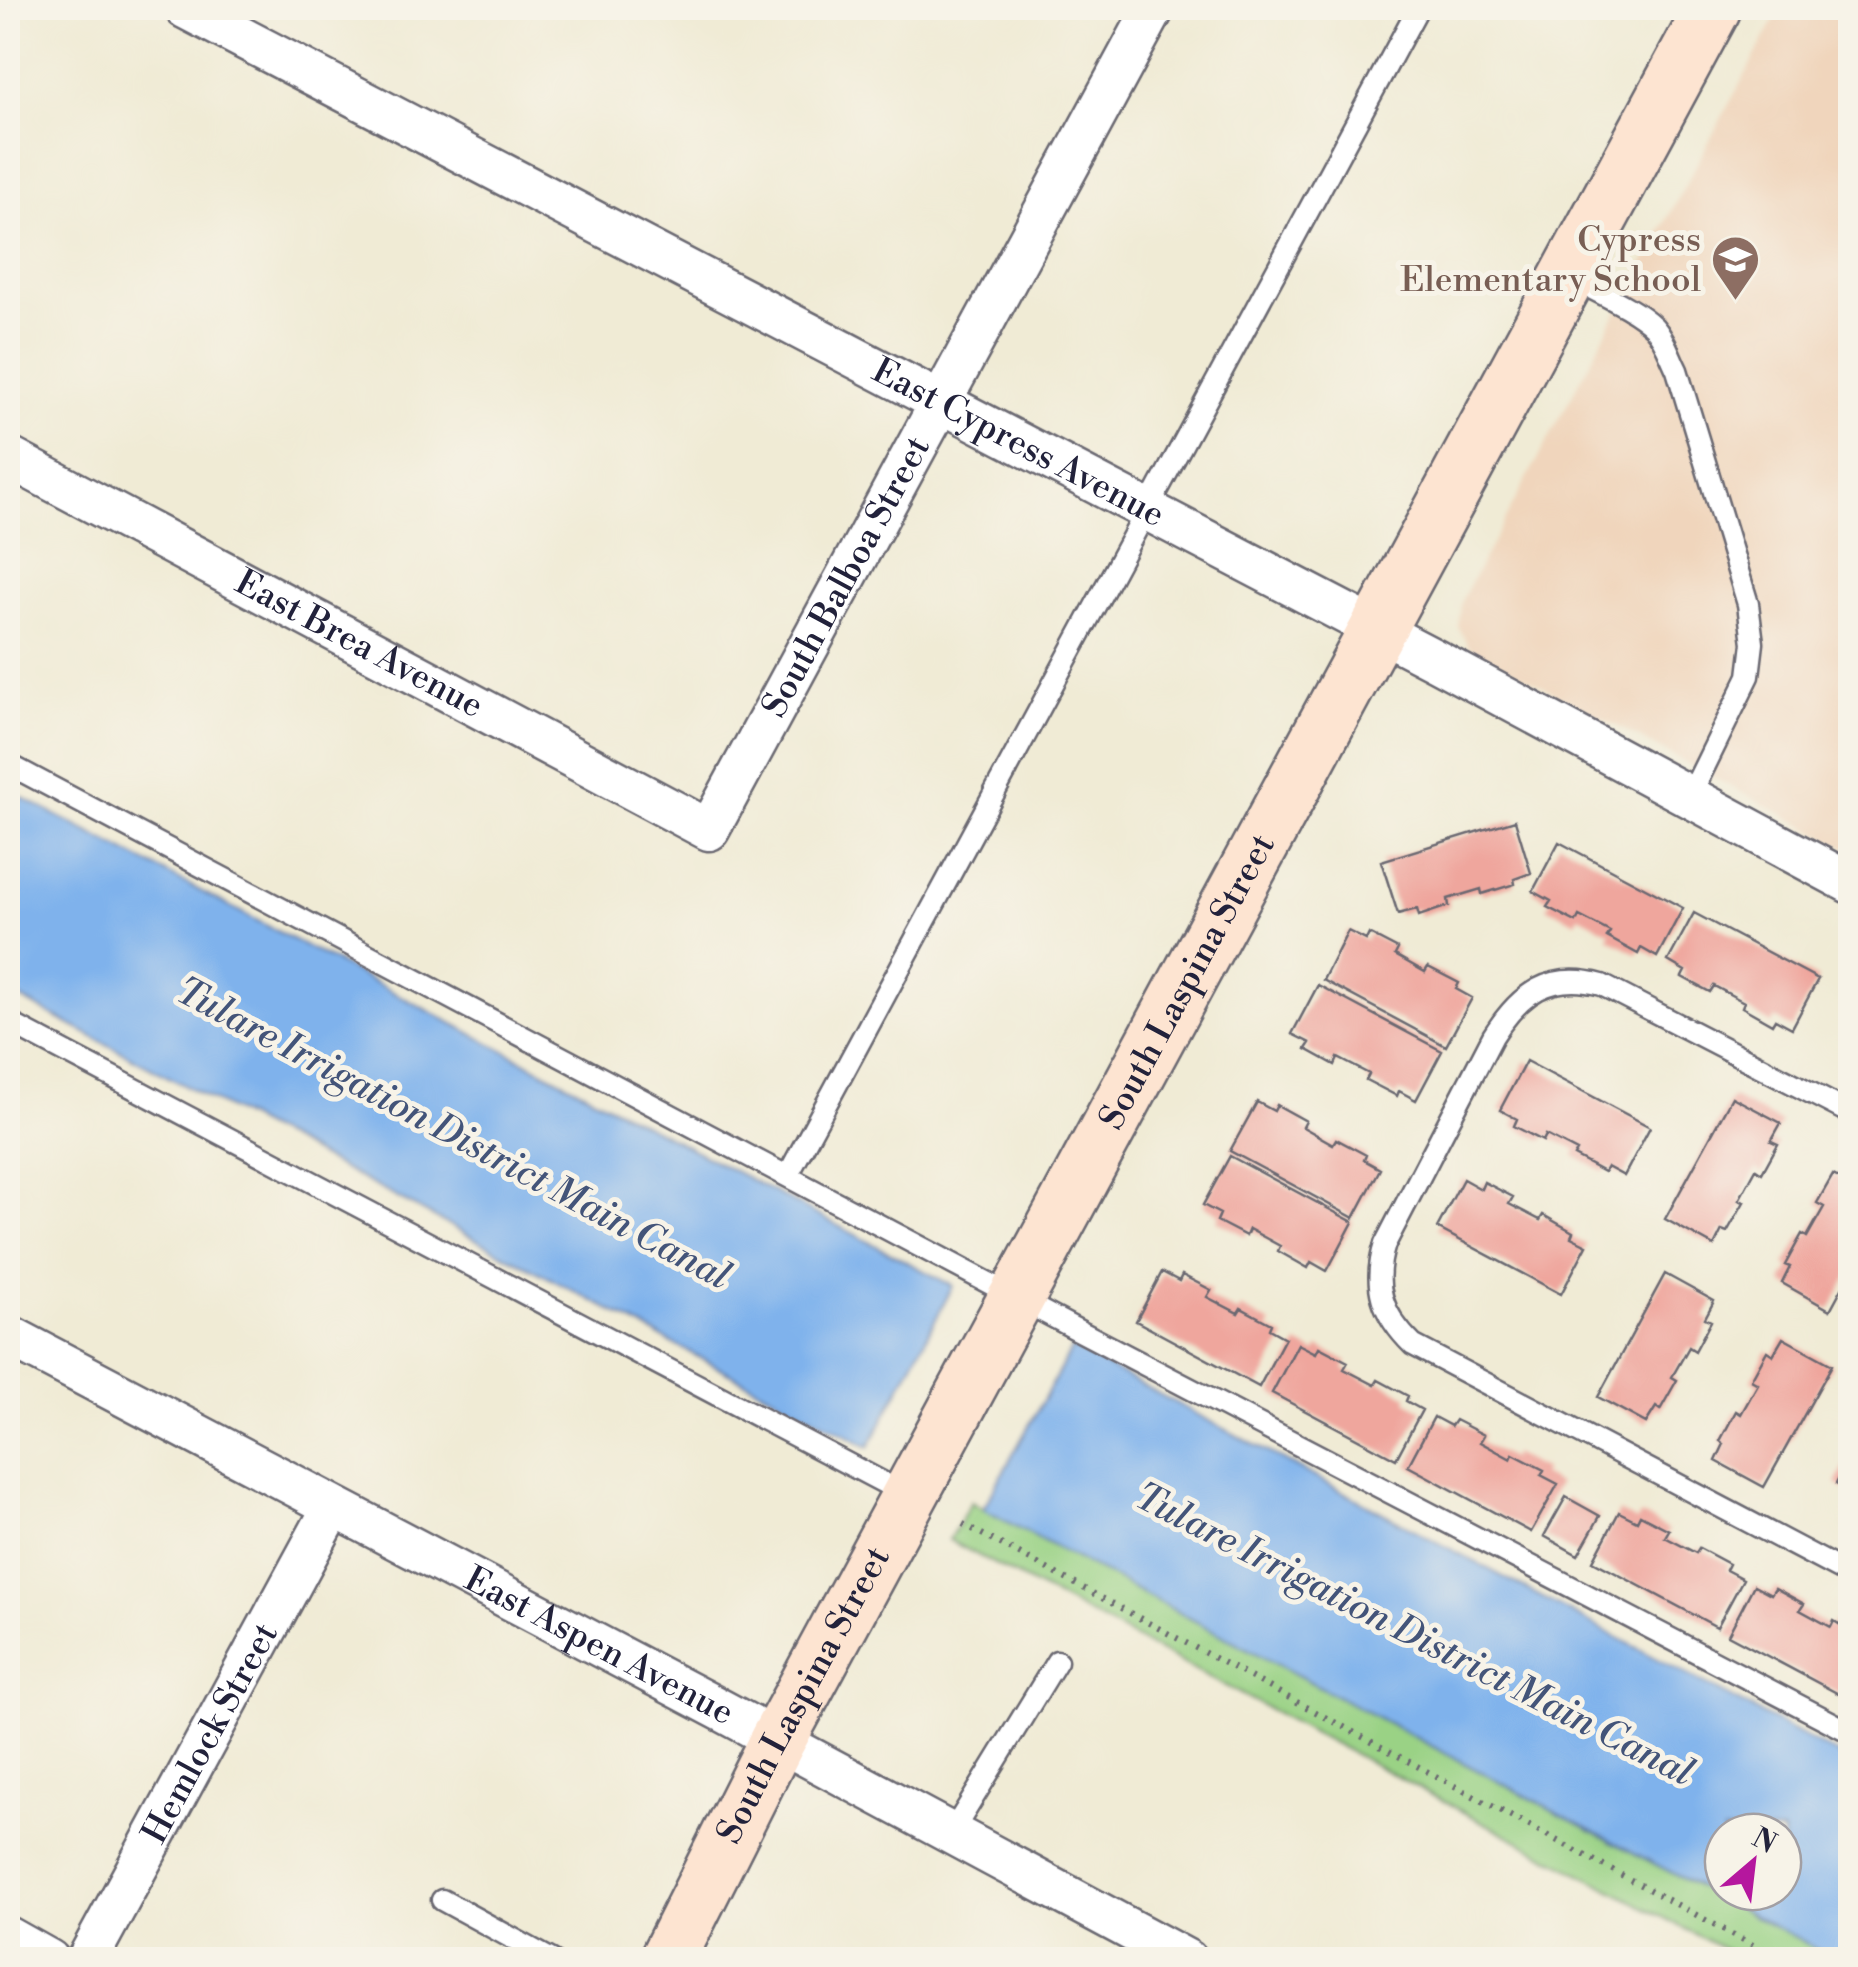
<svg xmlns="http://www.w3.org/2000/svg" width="1858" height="1967" font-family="'Libre Bodoni',serif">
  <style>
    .built { fill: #f0d5bc }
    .green { fill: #9ad285; stroke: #5e7a60; stroke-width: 2.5 }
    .water { fill: #7fb2ec; stroke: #506a94; stroke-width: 2.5; fill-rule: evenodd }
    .building { fill: #efa69d }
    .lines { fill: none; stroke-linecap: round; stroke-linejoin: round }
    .lane-casing { stroke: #6a6871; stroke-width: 25 }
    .street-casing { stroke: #6a6871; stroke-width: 45 }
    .secondary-casing { stroke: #6a6871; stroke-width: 60 }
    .path { stroke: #6a6871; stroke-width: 6; stroke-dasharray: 2.5 8; stroke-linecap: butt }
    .lane { stroke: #fff; stroke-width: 20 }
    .street { stroke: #fff; stroke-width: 40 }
    .secondary { stroke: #fde4d1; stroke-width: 55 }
    .labels { text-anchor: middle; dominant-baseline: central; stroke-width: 10; stroke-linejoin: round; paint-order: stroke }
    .education-label { font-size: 35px; fill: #785e54; stroke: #f7f3e8; text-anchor: end }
    .street-label { font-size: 35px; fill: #22223b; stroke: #f7f3e8 }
    .water-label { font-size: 38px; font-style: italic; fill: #435479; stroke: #f7f3e8 }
  </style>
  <rect width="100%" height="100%" fill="#f7f3e8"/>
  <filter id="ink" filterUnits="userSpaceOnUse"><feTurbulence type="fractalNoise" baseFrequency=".01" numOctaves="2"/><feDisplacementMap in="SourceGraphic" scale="20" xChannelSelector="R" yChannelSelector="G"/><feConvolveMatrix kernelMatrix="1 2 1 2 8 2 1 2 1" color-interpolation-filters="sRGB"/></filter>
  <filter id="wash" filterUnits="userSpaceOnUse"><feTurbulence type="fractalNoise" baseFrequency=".0048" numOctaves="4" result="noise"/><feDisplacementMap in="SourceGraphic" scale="40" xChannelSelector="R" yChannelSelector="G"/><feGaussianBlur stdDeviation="2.25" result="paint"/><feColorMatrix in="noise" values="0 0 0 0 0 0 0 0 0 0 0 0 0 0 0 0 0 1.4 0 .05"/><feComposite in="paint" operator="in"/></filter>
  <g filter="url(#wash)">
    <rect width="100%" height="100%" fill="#f0ebd5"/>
    <!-- built -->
    <path class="built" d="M1781,8H1850V850L1469,647L1458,627L1462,599Z"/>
    <!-- green -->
    <path class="green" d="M971,1502L983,1509L1835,1959H1742L949,1540Z"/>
    <!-- water -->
    <path class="water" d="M8,790L953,1286L869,1447L8,992Z
      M1072,1348L1850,1761V1959H1835L983,1509ZM1723,1832H1783V1892H1723Z"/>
    <g id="blocks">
      <!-- building -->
      <path class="building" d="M1515,820L1531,873L1514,879L1515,884L1482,894L1481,889L1448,899L1449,906L1419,916L1417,909L1398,914L1381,861Z
        M1559,842L1683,908L1657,957L1641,948L1638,954L1607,937L1610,932L1579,916L1576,922L1547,907L1551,901L1533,891Z
        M1694,913L1818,979L1792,1028L1775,1019L1772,1024L1742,1007L1744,1002L1714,986L1710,992L1682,977L1685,971L1668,961Z
        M1348,931L1366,940L1369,934L1398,949L1395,955L1425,972L1428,967L1459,983L1456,989L1472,998L1446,1046L1323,980Z
        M1318,985L1442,1051L1416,1100L1399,1091L1397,1096L1366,1080L1369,1074L1338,1058L1335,1065L1306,1049L1310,1043L1292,1034Z
        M1526,1061L1650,1127L1624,1176L1607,1167L1604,1172L1574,1156L1577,1151L1546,1135L1543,1141L1514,1126L1517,1119L1500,1110Z
        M1732,1097L1781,1123L1771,1141L1778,1144L1762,1173L1756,1169L1739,1200L1744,1202L1727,1232L1722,1230L1714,1246L1665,1219Z
        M1257,1102L1274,1111L1277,1105L1306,1121L1303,1127L1333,1144L1336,1139L1366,1155L1364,1160L1380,1169L1354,1218L1230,1151Z
        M1230,1156L1353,1222L1327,1271L1311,1262L1308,1268L1278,1251L1280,1246L1249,1229L1246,1236L1217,1221L1220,1214L1203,1205Z
        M1850,1157V1273L1830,1310L1782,1283L1790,1267L1785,1265L1802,1234L1807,1237L1824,1207L1817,1203L1833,1175L1839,1178Z
        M1463,1179L1481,1189L1484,1182L1513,1197L1509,1204L1540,1220L1543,1215L1573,1232L1571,1237L1587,1245L1561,1294L1437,1228Z
        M1162,1272L1179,1281L1182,1275L1211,1290L1207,1297L1238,1313L1241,1308L1271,1324L1269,1329L1285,1338L1259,1387L1136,1321Z
        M1665,1274L1714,1301L1705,1318L1711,1321L1695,1351L1689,1347L1672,1377L1677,1380L1660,1410L1656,1407L1646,1423L1598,1397Z
        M1783,1338L1832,1365L1764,1487L1716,1461L1724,1444L1720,1441L1736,1411L1741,1414L1758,1384L1751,1380L1767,1351L1773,1355Z
        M1298,1344L1316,1353L1319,1347L1348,1362L1344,1369L1375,1385L1378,1380L1408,1396L1406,1401L1422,1410L1396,1459L1272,1393Z
        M1434,1417L1451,1426L1455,1420L1484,1435L1480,1442L1511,1459L1513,1454L1544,1470L1541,1475L1558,1484L1531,1532L1408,1466Z
        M1850,1457V1492L1836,1484Z
        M1566,1497L1600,1516L1578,1555L1544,1536Z
        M1619,1512L1637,1521L1640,1515L1669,1530L1665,1537L1696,1553L1699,1548L1729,1564L1726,1570L1743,1579L1717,1627L1593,1561Z
        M1754,1585L1771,1594L1775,1588L1804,1604L1800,1610L1831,1627L1834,1621L1850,1631V1700L1728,1635Z"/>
    </g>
  </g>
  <g filter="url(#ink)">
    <use href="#blocks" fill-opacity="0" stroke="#6a6871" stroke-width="2.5"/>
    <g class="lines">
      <defs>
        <path id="lane" d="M1570,277C1596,292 1632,306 1654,327C1665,339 1670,356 1677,370L1748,604L1753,643L1749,676L1690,796
          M8,764L1070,1326L1850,1732
          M8,1022L907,1495
          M1850,1113L1602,985C1550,971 1520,993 1493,1036L1385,1244C1372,1285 1382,1315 1413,1345L1850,1575
          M788,1175L1418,8
          M951,1834L1057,1661
          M442,1900L552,1960"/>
        <g id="street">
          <path id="s1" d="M185,8L1435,660L1850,883"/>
          <path id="s2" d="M8,457L709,830L1154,8"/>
          <path id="s3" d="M8,1335L721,1710L1187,1960"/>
          <path d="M8,1937L49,1960"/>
          <path id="s4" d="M87,1960L333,1507"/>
        </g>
        <g id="secondary">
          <path id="s5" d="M667,1960L777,1741L1713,8"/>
        </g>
      </defs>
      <!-- lane casing -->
      <use href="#lane" class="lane-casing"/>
      <!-- street casing -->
      <use href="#street" class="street-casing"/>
      <!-- secondary casing -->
      <use href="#secondary" class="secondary-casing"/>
      <!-- path -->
      <path class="path" d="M963,1524L1781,1960"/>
      <!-- lane -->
      <use href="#lane" class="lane"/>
      <!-- street -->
      <use href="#street" class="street"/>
      <!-- secondary -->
      <use href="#secondary" class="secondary"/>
    </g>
  </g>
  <!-- icons -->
  <defs>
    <symbol id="school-pin" viewBox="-11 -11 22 30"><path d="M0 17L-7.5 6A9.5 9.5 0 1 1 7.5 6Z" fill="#8d6e63" stroke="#f7f3e8"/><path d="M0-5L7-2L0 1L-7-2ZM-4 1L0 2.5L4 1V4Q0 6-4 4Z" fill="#fff"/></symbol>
  </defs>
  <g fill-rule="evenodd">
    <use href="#school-pin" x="1708" y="232" width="55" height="75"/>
  </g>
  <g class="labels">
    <!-- education labels -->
    <g class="education-label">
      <text x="1701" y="240">Cypress<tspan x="1701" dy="40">Elementary School</tspan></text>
    </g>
    <!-- street labels -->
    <g class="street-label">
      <text stroke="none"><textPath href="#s1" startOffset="940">East Cypress Avenue</textPath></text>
      <text stroke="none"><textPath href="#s2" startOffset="1082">South Balboa Street</textPath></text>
      <text stroke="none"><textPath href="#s2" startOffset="398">East Brea Avenue</textPath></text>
      <text stroke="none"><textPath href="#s5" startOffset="1108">South Laspina Street</textPath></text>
      <text stroke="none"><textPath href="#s3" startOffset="668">East Aspen Avenue</textPath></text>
      <text stroke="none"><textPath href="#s5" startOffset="298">South Laspina Street</textPath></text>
      <text stroke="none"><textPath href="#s4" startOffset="258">Hemlock Street</textPath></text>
    </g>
    <!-- water labels -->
    <g class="water-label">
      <text transform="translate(453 1134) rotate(28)">Tulare Irrigation District Main Canal</text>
      <text transform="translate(1414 1635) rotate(27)">Tulare Irrigation District Main Canal</text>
    </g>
  </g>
  <!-- margin -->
  <rect width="1858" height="1967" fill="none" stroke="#f7f3e8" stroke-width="40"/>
  <!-- north arrow -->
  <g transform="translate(1753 1862) rotate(28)"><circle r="48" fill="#f7f3e8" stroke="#a29fa3" stroke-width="2.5"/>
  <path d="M0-8L18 38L0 25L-18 38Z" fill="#b5179e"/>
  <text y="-15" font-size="28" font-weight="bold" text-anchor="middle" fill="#22223b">N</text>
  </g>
</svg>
